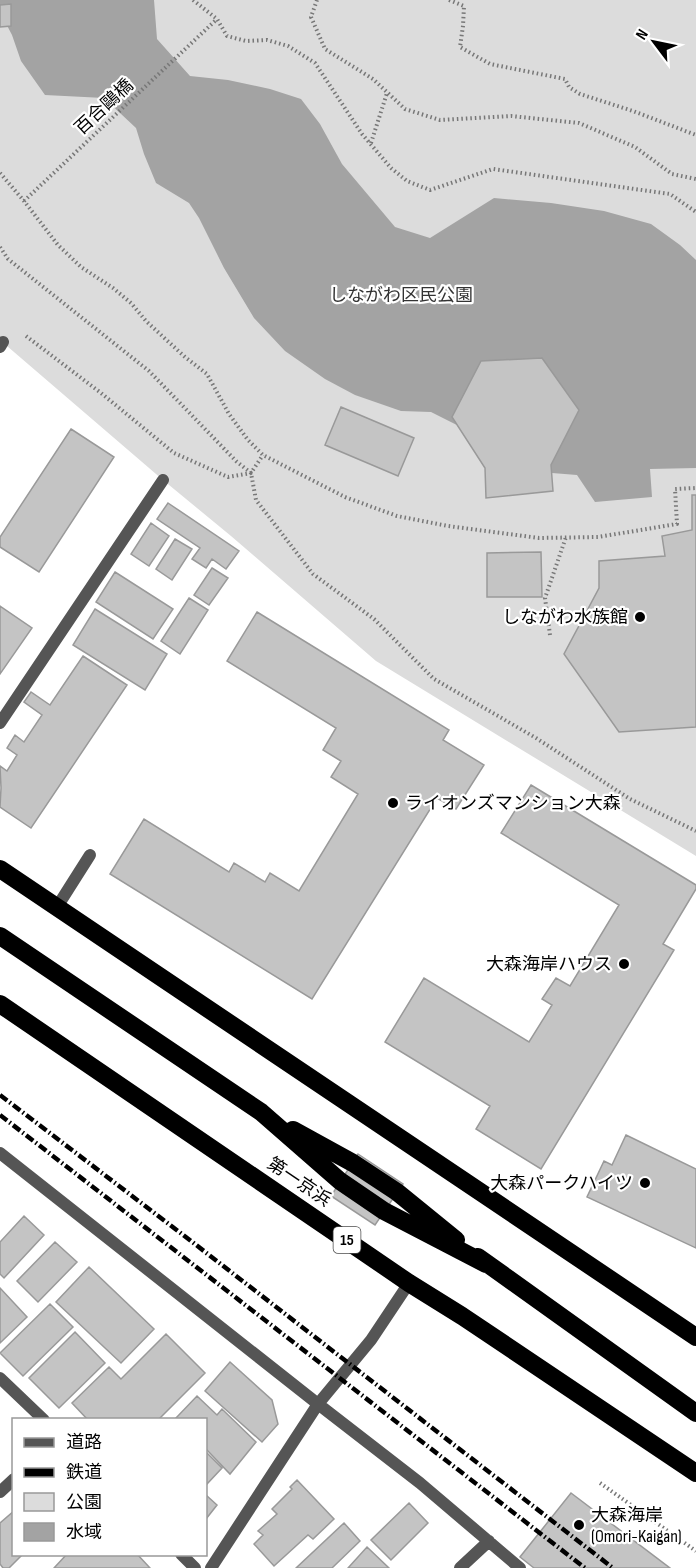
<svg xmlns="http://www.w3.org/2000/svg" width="696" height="1568" font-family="'Sofia Sans Condensed','Noto Sans JP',sans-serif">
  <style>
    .green { fill: #dcdcdc }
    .water { fill: #a3a3a3 }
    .building { fill: #c4c4c4; stroke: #999; stroke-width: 1.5 }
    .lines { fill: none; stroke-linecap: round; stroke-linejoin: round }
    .path { stroke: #777; stroke-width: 4; stroke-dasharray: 1.5 3; stroke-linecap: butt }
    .lane { stroke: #555; stroke-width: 12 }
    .street { stroke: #555; stroke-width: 12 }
    .highway { stroke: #000; stroke-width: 18 }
    .rail { stroke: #000; stroke-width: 4.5; stroke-dasharray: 9 3 1.5 3; stroke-linecap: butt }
    .poi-dot { fill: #000; stroke: #fff; stroke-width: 2 }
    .labels { text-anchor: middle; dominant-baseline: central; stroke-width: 4.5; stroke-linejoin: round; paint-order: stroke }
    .shield { fill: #fff; stroke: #4c4c4c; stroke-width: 1.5 }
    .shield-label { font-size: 16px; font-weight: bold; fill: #000 }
    .street-label { font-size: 18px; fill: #000; stroke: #fff }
    .park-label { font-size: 18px; fill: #333; stroke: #fff }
    .poi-label { font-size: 18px; fill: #000; stroke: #fff; text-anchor: end }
  </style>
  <rect width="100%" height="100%" fill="#fff"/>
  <!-- green -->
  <path class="green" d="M0,0H696V856L376,661L231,536L163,480L0,340Z"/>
  <!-- water -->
  <path class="water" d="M0,0H154L157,39L190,76L228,80L270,89L301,99L320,124L342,164L395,227L430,238L494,198L551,203L604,211L651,224L680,245L696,260V468L650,469L652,497L595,502L577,475L552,473L431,412L401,411L355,395L325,379L285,351L254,318L224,268L199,218L189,203L156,183L144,154L136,128L104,98L45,95L21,61L12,35L0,12Z"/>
  <!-- building -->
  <path class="building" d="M11,4V26L0,27V5Z
    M542,358L579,410L551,465L553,491L486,498L485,468L452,417L481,361Z
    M341,407L414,438L398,476L325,445Z
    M71,429L114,457L39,572L0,547V537Z
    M692,495H696V727L619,732L564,654L599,588V561L665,556L662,536L692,530Z
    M168,503L239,551L226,569L212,559L206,568L192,559L200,548L157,519Z
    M151,523L169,536L149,566L131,554Z
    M175,539L192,549L172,580L156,569Z
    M541,552L542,597H487V553Z
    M212,568L228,578L209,605L194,595Z
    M115,572L173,609L153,639L96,602Z
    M189,598L208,610L180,654L161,641Z
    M0,606L32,628L0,674Z
    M95,609L167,654L145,690L73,645Z
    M257,612L449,730L443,740L484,765L456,809L437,798L312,999L110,874L144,819L229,872L234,863L265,882L270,873L299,891L358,794L331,777L341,761L323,750L336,728L227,661Z
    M83,656L127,685L31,828L0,807L1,788L0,766L7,771L17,755L7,748L15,735L24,742L42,715L24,702L31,692L50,705Z
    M531,785L696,885V889L663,944L674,950L541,1169L476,1129L490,1106L385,1042L424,978L529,1042L552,1005L542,999L556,978L570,986L619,905L501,833Z
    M626,1135L696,1169V1248L587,1197L604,1161L612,1165Z
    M358,1154L403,1184L375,1225L331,1196Z
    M24,1216L44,1235L4,1278L0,1274V1242Z
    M55,1242L77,1262L38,1302L17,1281Z
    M89,1267L154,1329L121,1363L56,1302Z
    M0,1288L27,1317L0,1343Z
    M50,1304L73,1327L23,1376L0,1353Z
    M75,1332L105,1363L59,1408L29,1378Z
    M166,1334L205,1373L158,1420H88L72,1403L109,1367L121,1379Z
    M230,1362L272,1400L278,1424L262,1442L205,1391Z
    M197,1396L217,1415L222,1409L256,1442L230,1474L206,1449V1420L175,1419Z
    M206,1452L222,1468L206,1485Z
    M297,1480L334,1519L313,1539L308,1535L274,1566L254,1544L263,1535L258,1531L277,1514L272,1509L292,1489L290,1487Z
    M571,1493L670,1568H534L520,1557Z
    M206,1495L217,1505L206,1519Z
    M409,1503L428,1523L391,1560L371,1540Z
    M14,1511V1554H23L9,1568H3L0,1564V1523Z
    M344,1523L360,1541L332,1568H296Z
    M367,1547L389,1568H348Z
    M67,1554H137L150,1568H54Z"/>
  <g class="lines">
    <!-- path -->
    <path class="path" d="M193,0L217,19L227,36L246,41L267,40L288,46L315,63L362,134L391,168L407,181L430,190L493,169L670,194L696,212
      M317,0L311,17L325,49L373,79L405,109L440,120L511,116L579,123L635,147L672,174L696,179
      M449,0L464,6L463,26L460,47L490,64L565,79L569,87L580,94L633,111L696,135
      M371,143L387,93
      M0,173L24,201L58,245L81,267L113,288L131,303L146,321L185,357L207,374L229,414L248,440L263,455L345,497L397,516L448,526L539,538L598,537L677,524L675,489L696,488
      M24,201L217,19
      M0,247L8,259L149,371L236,461L251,473L256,500L313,574L374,619L434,679L536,738L630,799L696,831
      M26,336L101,393L174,453L228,477L251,473L263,455
      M550,635L545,598L566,537
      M600,1483L696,1551"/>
    <!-- lane -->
    <path class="lane" d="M57,907L90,855"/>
    <!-- street -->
    <path class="street" d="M0,347L3,342
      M0,723L163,480
      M0,1153L318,1404L420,1483L520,1568
      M0,1378L44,1420
      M0,1492L14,1479
      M181,1554L195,1568
      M211,1568L318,1404L371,1340L409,1283
      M460,1568L489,1541"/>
    <!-- highway -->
    <path class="highway" d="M0,869L696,1337
      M0,936L261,1112L340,1181L384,1211L486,1264
      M0,1004L409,1283L462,1316L696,1473
      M293,1130L353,1163L397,1192L456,1240
      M478,1257L696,1413"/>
    <!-- rail -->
    <path class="rail" d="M0,1095L191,1241L613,1568
      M0,1115L585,1568"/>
  </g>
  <!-- markers -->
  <g class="poi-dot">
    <circle cx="640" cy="617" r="6"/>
    <circle cx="393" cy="803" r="6"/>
    <circle cx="624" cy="964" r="6"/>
    <circle cx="645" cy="1183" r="6"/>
    <circle cx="579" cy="1525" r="6"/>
  </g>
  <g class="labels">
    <!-- shield labels -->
    <rect class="shield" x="333.5" y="1227" width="27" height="26" rx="4.5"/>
    <g class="shield-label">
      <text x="347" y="1240">15</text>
    </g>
    <!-- street labels -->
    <g class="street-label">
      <text transform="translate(104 107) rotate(-43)">百合鷗橋</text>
      <text transform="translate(299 1182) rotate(34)">第一京浜</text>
    </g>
    <!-- park labels -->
    <g class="park-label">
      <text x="401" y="295">しながわ区民公園</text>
    </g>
    <!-- poi labels -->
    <g class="poi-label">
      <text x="628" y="617">しながわ水族館</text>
      <text x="405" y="803" text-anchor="start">ライオンズマンション大森</text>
      <text x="612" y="964">大森海岸ハウス</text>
      <text x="633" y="1183">大森パークハイツ</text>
      <text x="591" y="1515" text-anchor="start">大森海岸<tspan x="591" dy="21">(Omori-Kaigan)</tspan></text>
    </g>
  </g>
  <!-- legend -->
  <rect x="12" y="1418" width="195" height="138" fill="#ffffff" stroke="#999999" stroke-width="1.5"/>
  <rect x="24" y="1438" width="30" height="9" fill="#555555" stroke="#999999" stroke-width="1.5"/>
  <text x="66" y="1448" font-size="18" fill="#000000">道路</text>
  <rect x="24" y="1468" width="30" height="9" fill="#000000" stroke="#999999" stroke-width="1.5"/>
  <text x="66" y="1478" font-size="18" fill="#000000">鉄道</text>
  <rect x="24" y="1493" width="30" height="18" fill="#dcdcdc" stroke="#999999" stroke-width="1.5"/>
  <text x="66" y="1508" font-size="18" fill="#000000">公園</text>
  <rect x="24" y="1523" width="30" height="18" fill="#a3a3a3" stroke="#999999" stroke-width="1.5"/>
  <text x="66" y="1538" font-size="18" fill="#000000">水域</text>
  <!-- north arrow -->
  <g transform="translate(654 42) rotate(302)" stroke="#ffffff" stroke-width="4.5" paint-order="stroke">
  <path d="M0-4.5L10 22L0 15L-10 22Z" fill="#000000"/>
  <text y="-9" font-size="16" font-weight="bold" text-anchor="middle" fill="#000000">N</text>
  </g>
</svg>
